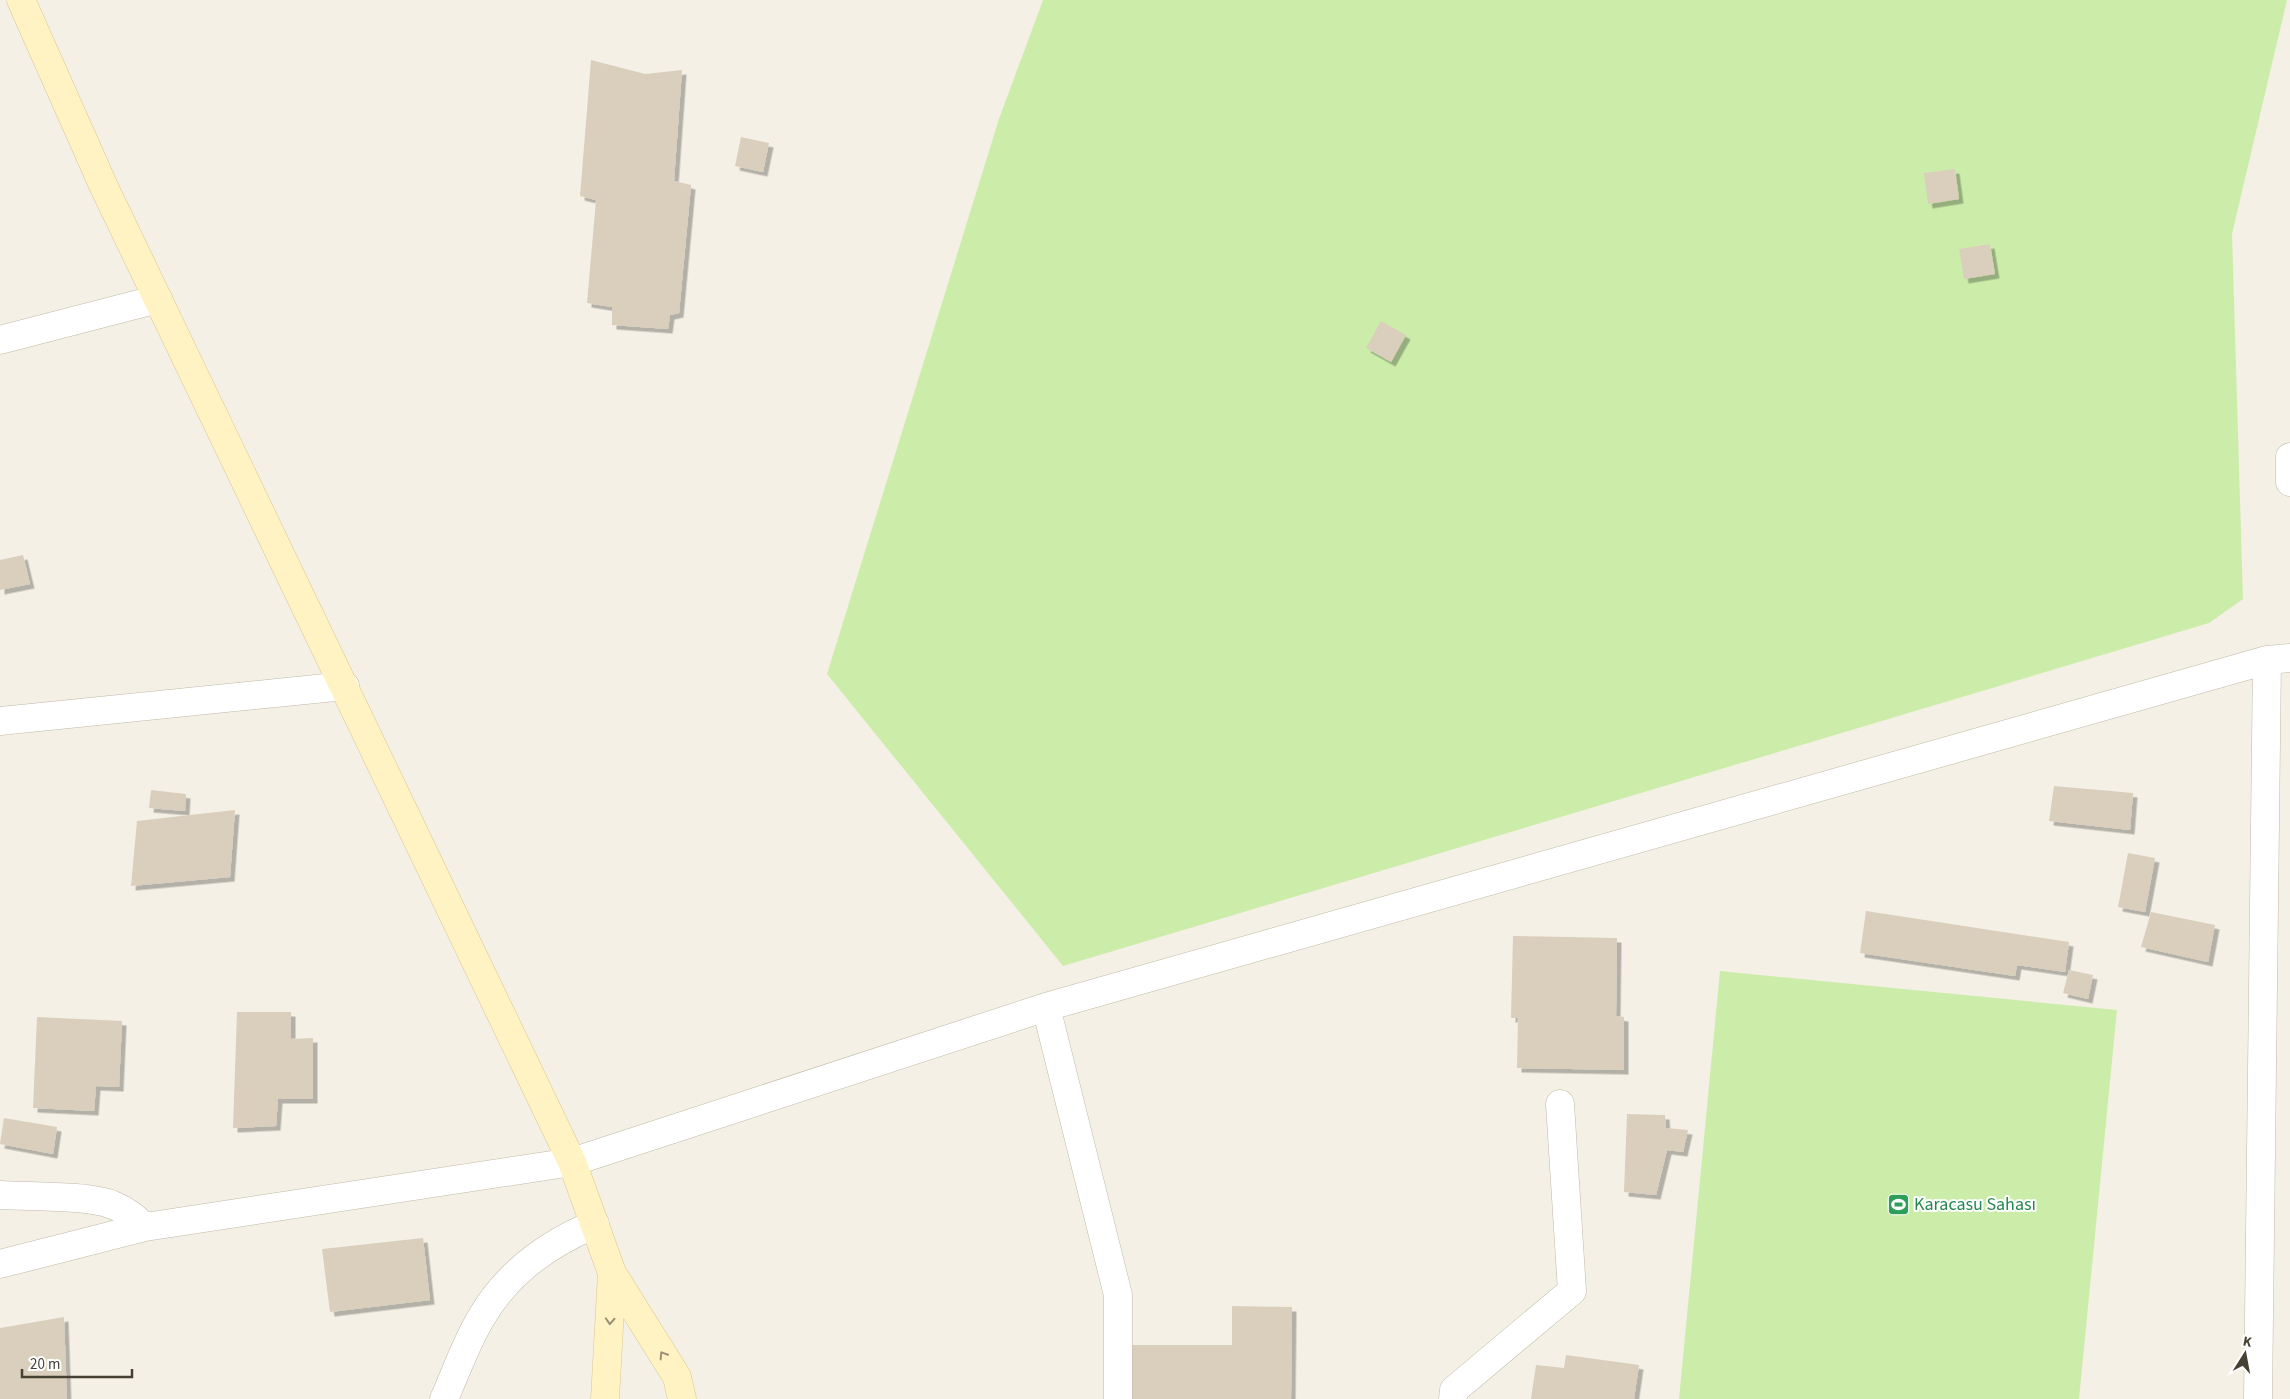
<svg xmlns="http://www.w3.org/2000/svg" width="2290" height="1399" font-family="'Source Sans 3',sans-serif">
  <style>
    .green { fill: #ccedaa }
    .building { fill: #dacfbc; filter: url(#shadow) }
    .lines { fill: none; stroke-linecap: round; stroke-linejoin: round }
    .street-casing { stroke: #c1b9a7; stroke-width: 29 }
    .secondary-casing { stroke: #d8c890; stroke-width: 29 }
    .street { stroke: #fff; stroke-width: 28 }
    .secondary { stroke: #fff3c4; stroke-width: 28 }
    .oneway { stroke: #9a9175 }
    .labels { text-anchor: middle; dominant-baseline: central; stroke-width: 4; stroke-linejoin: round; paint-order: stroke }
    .leisure-label { font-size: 18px; fill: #27864d; stroke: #fff; text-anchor: start }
  </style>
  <defs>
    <filter id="shadow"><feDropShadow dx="4.5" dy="4.5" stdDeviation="0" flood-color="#0004"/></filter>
  </defs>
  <rect width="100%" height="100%" fill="#f4f0e5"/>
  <!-- green -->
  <path class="green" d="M1043,0H2287L2232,234L2243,599L2209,623L1063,966L827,674L999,119Z
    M1720,971L2117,1010L2079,1399H1679Z"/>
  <!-- building -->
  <path class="building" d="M591,60L645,74L682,70L674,181L691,185L679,313L670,315L668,329L612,325V307L587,303L596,200L580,196Z
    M741,137L769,143L763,172L735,166Z
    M1955,169L1959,199L1928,204L1924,173Z
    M1990,244L1995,274L1964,279L1959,249Z
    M1381,321L1406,335L1391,362L1366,348Z
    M23,555L30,584L0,590V560Z
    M2054,786L2133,793L2130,830L2049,821Z
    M151,790L186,794L185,811L149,808Z
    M235,810L230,877L131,886L137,821Z
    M2128,853L2155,858L2145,912L2118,907Z
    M1866,911L2069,942L2065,972L2017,965L2015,976L1860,953Z
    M2151,912L2215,925L2208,962L2141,947Z
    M1513,936L1617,938L1616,1016L1624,1017V1070L1517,1068L1518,1018H1511Z
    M2069,970L2093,975L2088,999L2063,993Z
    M237,1012H291V1039L313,1038V1099H278L276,1126L233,1128Z
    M37,1017L122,1021L119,1087L96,1086L94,1111L33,1108Z
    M1627,1114L1665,1115L1666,1128L1688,1130L1683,1152L1667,1150L1656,1195L1624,1192Z
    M4,1118L57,1127L53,1154L0,1144Z
    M423,1238L430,1300L330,1312L322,1249Z
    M1232,1306L1292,1307L1291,1399H1120L1121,1345H1232Z
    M64,1317L67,1399H0V1328Z
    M1566,1355L1639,1365L1634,1399H1531L1536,1365L1564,1368Z"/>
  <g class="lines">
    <defs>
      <path id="street" d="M0,340L158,299
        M2290,457V482
        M0,721L345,686
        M1046,1007L1118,1295V1399
        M0,1195C29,1197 89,1195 113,1205C126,1210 135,1218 145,1227
        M0,1264L145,1227L572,1162L1046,1007L2267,660L2290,658
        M444,1399C456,1372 466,1343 481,1318C507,1273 547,1244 595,1224
        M1453,1399L1454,1390L1572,1291L1560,1104
        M2258,1399L2267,660"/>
      <path id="secondary" d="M21,0L104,187L572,1162L612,1273L677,1377L682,1399
        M605,1399L612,1273"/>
    </defs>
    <!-- street casing -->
    <use href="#street" class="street-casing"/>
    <!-- secondary casing -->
    <use href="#secondary" class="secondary-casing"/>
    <!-- street -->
    <use href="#street" class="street"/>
    <!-- secondary -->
    <use href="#secondary" class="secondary"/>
  </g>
  <!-- one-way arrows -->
  <defs><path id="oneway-chevron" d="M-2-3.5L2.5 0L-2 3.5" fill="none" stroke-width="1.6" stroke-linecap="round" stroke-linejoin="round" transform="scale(1.25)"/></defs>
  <g class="oneway">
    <use href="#oneway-chevron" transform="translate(610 1321) rotate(93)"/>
    <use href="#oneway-chevron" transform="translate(663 1355) rotate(-122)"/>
  </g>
  <!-- icons -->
  <defs>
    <symbol id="stadium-square" viewBox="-11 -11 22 22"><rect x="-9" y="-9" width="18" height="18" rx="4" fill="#2e9e5b" stroke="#fff"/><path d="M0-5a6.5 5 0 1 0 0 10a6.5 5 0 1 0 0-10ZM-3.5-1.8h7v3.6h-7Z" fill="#fff"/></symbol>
  </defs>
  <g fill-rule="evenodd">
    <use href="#stadium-square" x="1886" y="1192" width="25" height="25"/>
  </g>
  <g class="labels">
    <!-- leisure labels -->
    <g class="leisure-label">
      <text x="1914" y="1204">Karacasu Sahası</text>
    </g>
  </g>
  <!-- north arrow -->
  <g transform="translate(2245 1354) rotate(11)" stroke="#ffffff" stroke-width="4" paint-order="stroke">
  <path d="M0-4L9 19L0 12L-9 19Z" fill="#474134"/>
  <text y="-8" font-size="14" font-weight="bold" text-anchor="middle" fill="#474134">K</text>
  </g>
  <!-- scale -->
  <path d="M22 1369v8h110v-8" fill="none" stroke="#474134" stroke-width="2.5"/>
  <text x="30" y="1369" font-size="15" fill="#474134" stroke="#ffffff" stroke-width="4" paint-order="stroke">20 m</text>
</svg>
